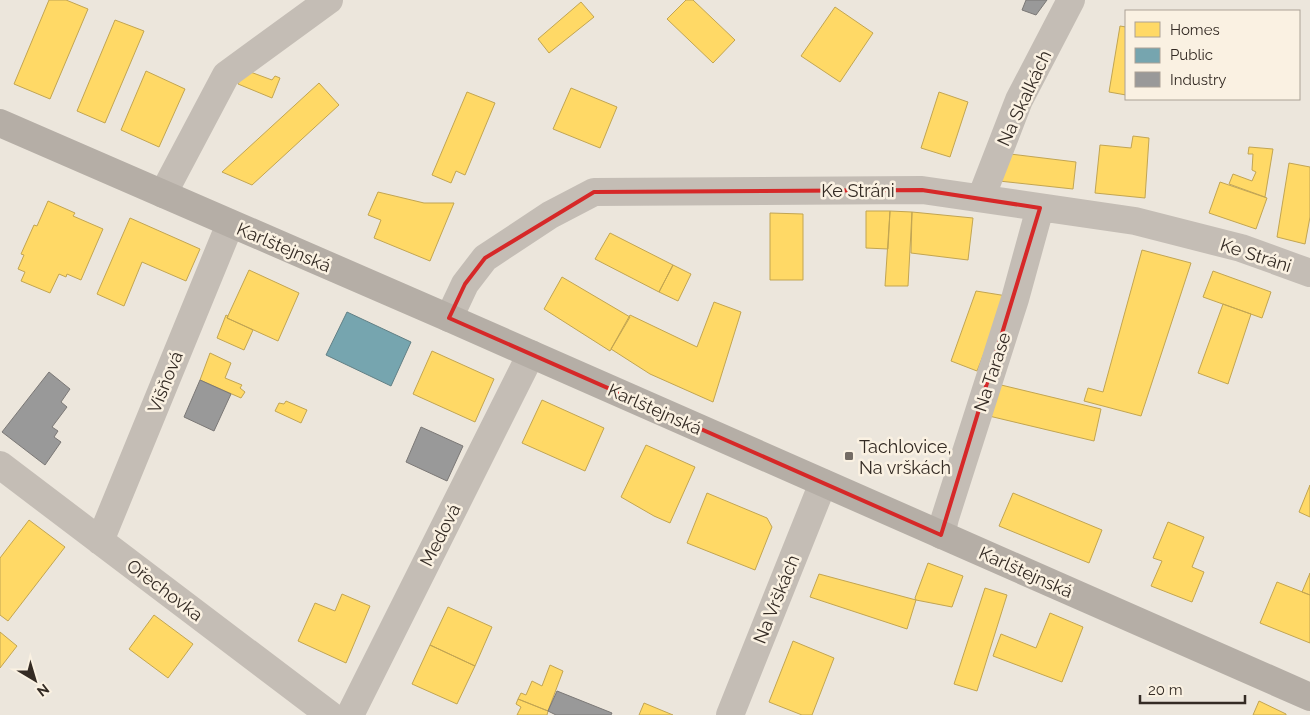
<svg xmlns="http://www.w3.org/2000/svg" width="1310" height="715" font-family="Raleway,sans-serif">
  <style>
    .homes { fill: #ffd966; stroke: #c2a552 }
    .public { fill: #76a5af; stroke: #628085 }
    .industry { fill: #999; stroke: #7b7876 }
    .lines { fill: none; stroke-linecap: round; stroke-linejoin: round }
    .minor { stroke: #c4bdb5; stroke-width: 28 }
    .secondary { stroke: #b5aea6; stroke-width: 28 }
    .marked { fill: none; stroke: #d62828; stroke-width: 4; stroke-linejoin: round }
    .poi-dot { fill: #746c64; stroke: #faf1e2; stroke-width: 2 }
    .labels { text-anchor: middle; dominant-baseline: central; stroke-width: 5; stroke-linejoin: round; paint-order: stroke }
    .street-label { font-size: 18px; fill: #342b24; stroke: #faf1e2 }
    .poi-label { font-size: 18px; fill: #342b24; stroke: #faf1e2; text-anchor: start }
  </style>
  <rect width="100%" height="100%" fill="#ece6dc"/>
  <!-- homes -->
  <path class="homes" d="M49,0H66L88,9L50,99L14,84Z
    M686,0H693L735,40L713,63L667,19Z
    M581,2L594,17L549,53L538,39Z
    M835,7L873,33L840,82L801,56Z
    M115,20L144,31L105,123L77,111Z
    M1120,26L1126,27V95L1109,92Z
    M245,70L272,80L275,76L280,78L272,98L238,84Z
    M146,71L185,89L159,147L121,130Z
    M319,83L339,105L252,185L222,172Z
    M571,88L617,107L600,148L553,129Z
    M467,92L495,103L465,175L456,171L451,183L432,175Z
    M939,92L968,102L950,157L921,148Z
    M1133,136L1149,138L1145,198L1095,193L1100,145L1131,148Z
    M1249,147L1273,149L1265,197L1229,184L1233,174L1252,181L1256,172L1252,170L1253,154H1248Z
    M1002,153L1076,162L1073,189L999,181Z
    M1289,163L1310,167V217L1305,244L1277,237Z
    M1220,182L1267,198L1256,229L1209,213Z
    M378,192L424,203H454L430,261L374,238L381,220L368,215Z
    M48,201L75,213L73,216L103,229L81,280L67,274L66,277L59,274L50,293L21,281L25,272L18,269L24,255L21,254L34,225L37,226Z
    M866,211H890L888,249L866,248Z
    M890,211L912,212L908,286H885Z
    M912,212L973,218L968,260L911,253Z
    M770,213L803,214V280H770Z
    M130,218L200,249L186,281L142,262L124,306L97,294Z
    M610,233L673,265L659,292L595,259Z
    M1142,250L1191,263L1141,416L1084,401L1088,388L1103,392Z
    M673,265L691,274L678,301L659,292Z
    M249,270L299,293L278,341L227,318Z
    M1213,271L1271,292L1262,318L1203,297Z
    M562,277L630,317L610,351L544,309Z
    M976,291L1007,296L977,371L951,361Z
    M714,302L741,312L713,402L650,374L611,349L630,315L697,347Z
    M1223,304L1251,314L1228,384L1198,373Z
    M226,315L228,316L227,318L253,330L244,350L217,338Z
    M432,351L494,379L475,422L413,394Z
    M210,353L231,363L225,378L242,385L240,388L245,392L241,398L200,380Z
    M997,384L1101,409L1094,441L989,416Z
    M542,400L604,428L585,471L522,443Z
    M286,401L307,410L301,423L275,411L279,403L284,404Z
    M646,445L695,467L670,523L654,516L621,497Z
    M1310,485V517L1299,512Z
    M707,493L767,518L772,527L755,570L687,543Z
    M1013,493L1102,530L1089,563L999,526Z
    M29,520L65,547L8,621L0,615V558Z
    M1168,522L1204,537L1192,567L1204,572L1192,602L1151,586L1162,561L1153,558Z
    M928,563L963,576L952,607L916,600L915,598Z
    M1310,573V595L1302,592Z
    M819,574L916,600L907,629L810,597Z
    M1277,582L1310,595V643L1260,623Z
    M985,588L1007,595L977,691L954,684Z
    M342,594L370,606L346,663L298,641L315,603L335,611Z
    M448,607L492,627L475,666L430,645Z
    M1050,613L1083,627L1062,682L993,656L1001,634L1036,648Z
    M154,615L193,644L168,678L129,649Z
    M0,632L17,646L0,668Z
    M793,641L834,658L812,715H802L769,702Z
    M430,645L475,666L457,704L412,684Z
    M550,665L563,671L548,711L518,699L521,693L526,695L532,681L542,686Z
    M518,699L548,711L547,715H517L521,707L516,704Z
    M1259,701L1286,714V715H1253Z
    M644,703L673,715H639Z"/>
  <!-- public -->
  <path class="public" d="M347,312L411,342L391,386L326,355Z"/>
  <!-- industry -->
  <path class="industry" d="M1026,0H1047L1036,15L1022,10Z
    M49,372L70,389L61,402L67,407L52,427L58,431L54,437L61,442L45,465L2,432Z
    M200,380L231,394L214,431L184,417Z
    M421,427L463,446L447,481L406,462Z
    M557,691L612,713L611,715H556L548,711Z"/>
  <g class="lines">
    <!-- minor -->
    <path class="minor" d="M163,194L226,75L329,0
      M981,198L1019,100L1071,0
      M449,318L465,284L485,258L550,215L594,192L922,190L1135,221L1241,248L1310,273
      M0,465L330,715
      M941,535L945,518L1015,299L1040,208
      M100,541L230,224
      M350,715L531,354
      M730,715L823,483"/>
    <!-- secondary -->
    <path class="secondary" d="M0,123L449,318L1310,697"/>
  </g>
  <!-- marked area -->
  <path class="marked" d="M922,190L1040,208L941,535L449,318L465,284L485,258L594,192Z"/>
  <!-- markers -->
  <rect class="poi-dot" x="844" y="451" width="10" height="10" rx="2.5"/>
  <g class="labels">
    <!-- street labels -->
    <g class="street-label">
      <text transform="translate(1024 98) rotate(-65)">Na Skalkách</text>
      <text x="858" y="190">Ke Stráni</text>
      <text transform="translate(284 247) rotate(23)">Karlštejnská</text>
      <text transform="translate(1256 255) rotate(18)">Ke Stráni</text>
      <text transform="translate(992 372) rotate(-72)">Na Tarase</text>
      <text transform="translate(165 382) rotate(-68)">Višňová</text>
      <text transform="translate(655 409) rotate(24)">Karlštejnská</text>
      <text transform="translate(440 535) rotate(-63)">Medová</text>
      <text transform="translate(1026 572) rotate(24)">Karlštejnská</text>
      <text transform="translate(165 590) rotate(37)">Ořechovka</text>
      <text transform="translate(776 599) rotate(-68)">Na Vrškách</text>
    </g>
    <!-- poi labels -->
    <g class="poi-label">
      <text x="859" y="446">Tachlovice,<tspan x="859" dy="21">Na vrškách</tspan></text>
    </g>
  </g>
  <!-- legend -->
  <rect x="1125" y="10" width="175" height="90" fill="#faf1e2" stroke="#aba296"/>
  <rect x="1135" y="22" width="25" height="15" fill="#ffd966" stroke="#aba296"/>
  <text x="1170" y="35" font-size="15" fill="#342b24">Homes</text>
  <rect x="1135" y="48" width="25" height="15" fill="#76a5af" stroke="#aba296"/>
  <text x="1170" y="60" font-size="15" fill="#342b24">Public</text>
  <rect x="1135" y="72" width="25" height="15" fill="#999999" stroke="#aba296"/>
  <text x="1170" y="85" font-size="15" fill="#342b24">Industry</text>
  <!-- north arrow -->
  <g transform="translate(35 680) rotate(142)" stroke="#faf1e2" stroke-width="4" paint-order="stroke">
  <path d="M0-4L9 19L0 12L-9 19Z" fill="#342b24"/>
  <text y="-8" font-size="14" font-weight="bold" text-anchor="middle" fill="#342b24">N</text>
  </g>
  <!-- scale -->
  <path d="M1140 695v8h105v-8" fill="none" stroke="#342b24" stroke-width="2.5"/>
  <text x="1148" y="695" font-size="15" fill="#342b24" stroke="#faf1e2" stroke-width="4" paint-order="stroke">20 m</text>
</svg>
